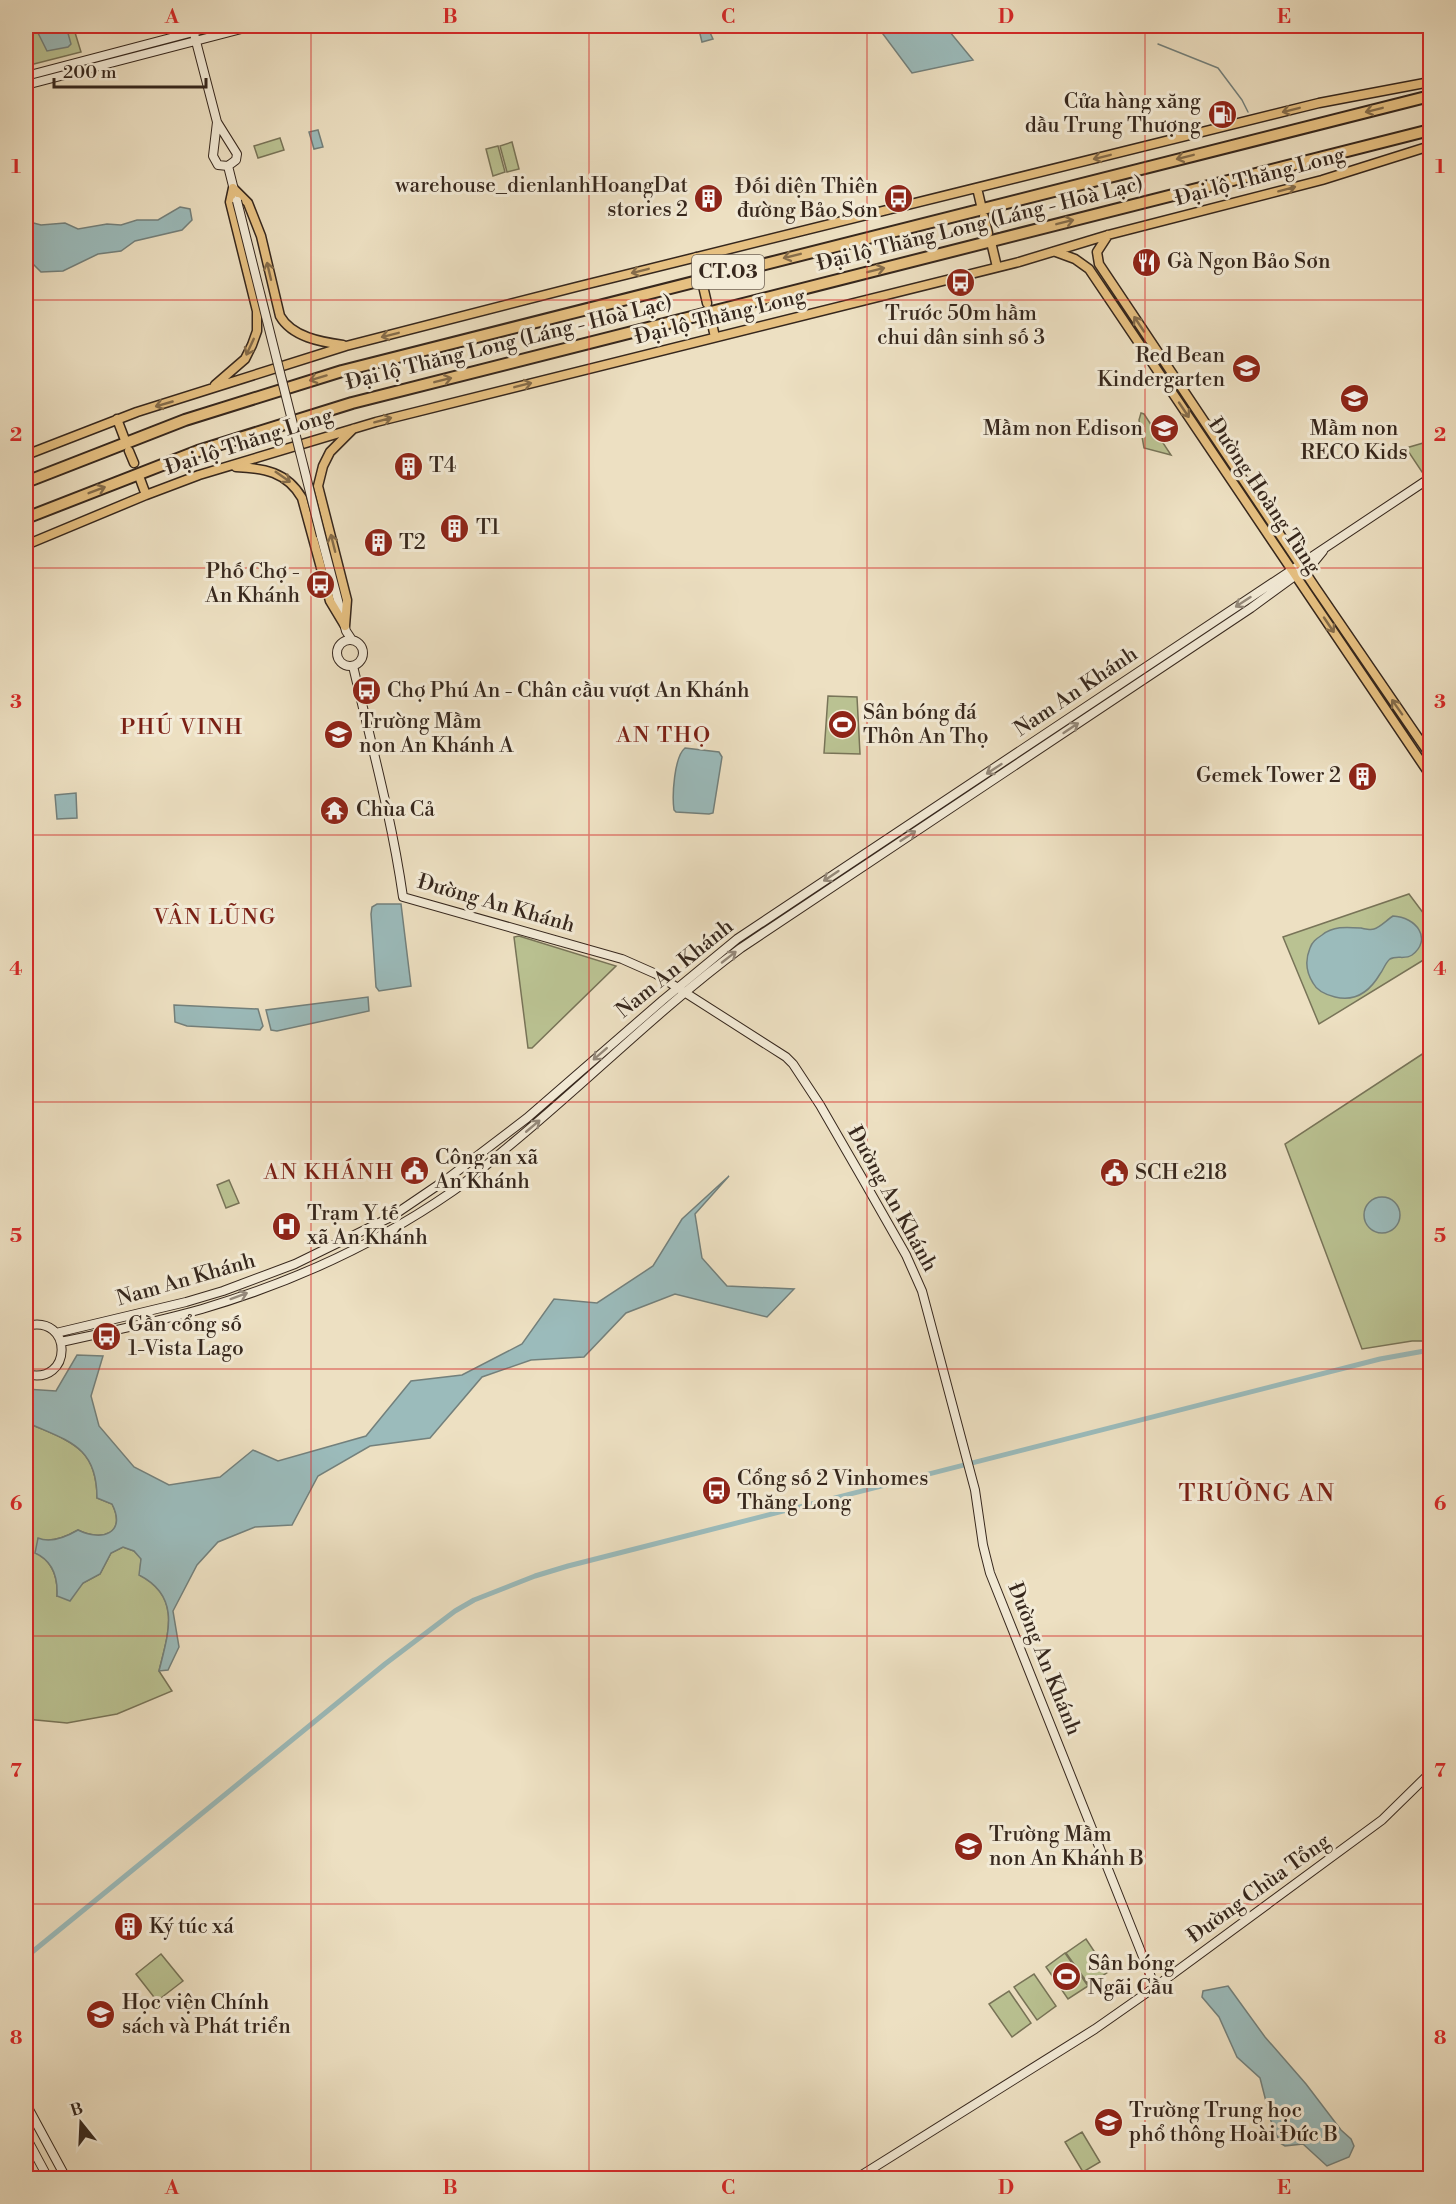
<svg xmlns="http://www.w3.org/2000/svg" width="1456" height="2204" font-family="'Libre Bodoni',serif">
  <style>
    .green { fill: #bac292; stroke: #787458; stroke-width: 1.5 }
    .water { fill: #9bbbbb; stroke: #73807c; stroke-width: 1.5 }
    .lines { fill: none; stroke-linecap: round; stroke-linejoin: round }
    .stream { stroke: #73807c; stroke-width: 1.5 }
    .canal { stroke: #9bbbbb; stroke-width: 5 }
    .secondary-casing { stroke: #36271d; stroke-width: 10 }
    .primary-casing { stroke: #36271d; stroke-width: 11 }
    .highway-casing { stroke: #36271d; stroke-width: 14 }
    .secondary { stroke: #f3ebd7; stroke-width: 8 }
    .primary { stroke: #e6c081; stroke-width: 8 }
    .highway { stroke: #e6c081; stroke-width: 10 }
    .secondary-bridge-casing { stroke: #36271d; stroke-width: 10; stroke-linecap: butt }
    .secondary-bridge { stroke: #f3ebd7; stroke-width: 8 }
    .oneway { stroke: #856c4a }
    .oneway2 { stroke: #94897a }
    .grid { fill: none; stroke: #d62828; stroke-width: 1.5; stroke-opacity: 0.55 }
    .labels { text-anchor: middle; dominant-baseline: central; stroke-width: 6; stroke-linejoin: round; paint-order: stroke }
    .shield { fill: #f3ebd7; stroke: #6f6255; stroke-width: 1.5 }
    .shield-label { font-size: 20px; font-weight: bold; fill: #36271d }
    .poi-label { font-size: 21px; fill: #36271d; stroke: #f3ebd7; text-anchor: start }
    .street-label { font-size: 21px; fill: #36271d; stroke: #f3ebd7 }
    .neighbourhood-label { font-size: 22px; letter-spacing: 1.5px; fill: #7a1f14; stroke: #f3ebd7 }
    .quarter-label { font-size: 24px; letter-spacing: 1.5px; fill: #7a1f14; stroke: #f3ebd7 }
    .neatline { fill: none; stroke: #d62828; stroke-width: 2 }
    .grid-label { font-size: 20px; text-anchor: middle; font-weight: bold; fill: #d62828 }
  </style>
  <rect width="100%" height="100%" fill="#ede0c2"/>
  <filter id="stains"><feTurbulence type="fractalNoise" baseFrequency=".00333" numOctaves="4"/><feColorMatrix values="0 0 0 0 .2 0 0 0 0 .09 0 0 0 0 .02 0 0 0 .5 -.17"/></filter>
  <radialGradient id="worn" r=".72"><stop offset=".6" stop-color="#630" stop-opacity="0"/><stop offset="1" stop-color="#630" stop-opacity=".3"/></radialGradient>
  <!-- green -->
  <path class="green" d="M26,26H73L81,52L26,66Z
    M280,138L284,150L258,158L254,146Z
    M512,142L519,169L507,172L500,146Z
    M498,146L505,172L493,176L486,149Z
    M1141,413L1144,414L1171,455L1144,448L1139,420Z
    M1430,441V466L1422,472L1406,448Z
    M828,696L857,697L860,754L824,753Z
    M1409,894L1430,922V956L1319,1024L1283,937Z
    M519,936L616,966L532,1048H528L514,937Z
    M1430,1049V1341H1412L1362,1349L1285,1144Z
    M229,1180L239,1203L226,1208L217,1185Z
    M26,1422C67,1441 97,1445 97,1498L112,1504C127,1534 102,1542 78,1530C66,1537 51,1543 38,1539L40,1555C54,1565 58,1579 57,1596L74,1593L83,1583L100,1574L111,1553L123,1547L134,1551L141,1558L140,1575C182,1597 168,1634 159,1671L172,1691L117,1714L67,1723L26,1719Z
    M1086,1939L1108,1972L1089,1985L1066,1953Z
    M1065,1953L1088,1986L1068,1999L1046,1967Z
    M161,1954L183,1981L157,2001L136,1974Z
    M1034,1974L1056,2006L1037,2020L1014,1987Z
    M1009,1991L1031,2023L1012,2037L989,2004Z
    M1082,2132L1100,2162L1083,2172L1065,2142Z"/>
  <!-- water -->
  <path class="water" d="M39,26L50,29L55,26H66L71,44L68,47L47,51L36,29Z
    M698,26H707L713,39L702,42Z
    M877,26H945L973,60L912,73Z
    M318,130L323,147L314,149L309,132Z
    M180,207L190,209L192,220L182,230L135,241L121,251L98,254L63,271L41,272L26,257V221L41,225L65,223L78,229L107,224L121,225L137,220H158Z
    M685,748L719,752L722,757L713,813L709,814L676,812L674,810C672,796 674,757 685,748Z
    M76,793L77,818L57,819L55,795Z
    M377,904H401L411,986L379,991L376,987L371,914L372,907Z
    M1393,916C1416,917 1433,939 1412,955C1405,960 1397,955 1390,959C1385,963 1384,969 1380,974C1370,991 1355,1002 1335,997C1327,995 1317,991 1313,983C1306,972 1305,960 1310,948C1312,942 1316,939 1322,935C1333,926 1346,927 1361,928C1364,929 1371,930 1374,929C1379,928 1388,919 1393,916Z
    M368,997L369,1011L277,1031L271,1030L266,1010Z
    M174,1005L258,1009L263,1026L260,1030L187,1026L175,1022Z
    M729,1176L695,1214L702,1258L727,1286L794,1289L767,1317L675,1294L626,1313L584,1357L531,1360L482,1377L430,1438L370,1446L318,1476L292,1525L255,1527L218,1542L197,1565L173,1611L179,1647L168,1670L159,1671C168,1634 182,1597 139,1575L141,1559L134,1551L123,1547L111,1553L100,1574L83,1583L70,1601L57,1596C58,1577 53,1561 35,1553L38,1538C50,1543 66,1537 78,1530C102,1542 127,1533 112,1504L97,1498C97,1445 67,1441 26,1422V1389L56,1391L77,1355L103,1356L91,1396L99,1426L134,1467L169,1485L220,1477L253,1450L278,1461L366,1436L411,1381L462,1375L522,1344L554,1299L597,1303L653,1266L682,1219Z
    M1364 1215a18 18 0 1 1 36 0a18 18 0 1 1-36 0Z
    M1228,1986L1265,2037L1306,2084L1341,2130L1351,2139L1354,2146L1349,2157L1327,2166L1303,2144L1285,2146L1280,2143L1271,2121L1260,2078L1237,2057L1219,2017L1202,1997L1203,1991Z"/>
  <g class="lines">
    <!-- stream -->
    <path class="stream" d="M1158,44L1218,68L1242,100L1248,112"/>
    <!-- canal -->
    <path class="canal" d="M26,1957L385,1664L455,1611L474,1600L535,1576L568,1566L1380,1359L1430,1350"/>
    <defs>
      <path id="secondary" d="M192,26L217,122L237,154L236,160L228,166L218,165L213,156L217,122
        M26,76L216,26
        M26,85L253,26
        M228,166L235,194
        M321,536L346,631L352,640
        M337 653a13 13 0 1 1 26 0a13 13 0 1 1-26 0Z
        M353,666C371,743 392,819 403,897L622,959L656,974L786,1057L793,1064L820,1105L865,1183L906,1255L922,1291L975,1490L983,1545L990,1573L1155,1987
        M26,1326C74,1313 73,1387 26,1374
        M56,1333L186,1302L223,1291L295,1264L391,1217L447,1179L527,1118L663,1000L737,939L1430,478
        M61,1342C108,1332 156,1322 202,1309C290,1283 378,1243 453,1191C472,1178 491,1161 509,1146C588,1081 659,1009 741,948L1251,608L1314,562L1323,551
        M26,2104L66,2178
        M26,2137L48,2178
        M857,2178L1095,2029L1155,1987L1382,1820L1430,1773"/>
      <path id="primary" d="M977,188L981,205
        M984,217L988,233
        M1108,235L1097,252L1099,264L1315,587L1430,755
        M991,242L997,267
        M1056,252L1075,259L1089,269L1430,775
        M696,257L700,274
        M703,286L707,303
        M710,315L715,337
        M215,385L245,359L252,345L257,331V311L230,202L233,188L248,203L261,236L280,316C292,337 321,342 343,345
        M117,419L125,440
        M129,451L134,463
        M26,455L137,412L346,346L576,287L1319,103L1430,82
        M236,467C264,468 287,472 302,498L330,601L345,626
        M139,476L146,495
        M26,545L146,495L199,475L376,422L1019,262L1108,235L1322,180L1430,146
        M345,626L347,600L318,486L323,466L330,452L353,429"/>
      <path id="highway" d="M26,482L185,420L342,371L1430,96
        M26,518L198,451L352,403L1430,130"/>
    </defs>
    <!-- secondary casing -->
    <use href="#secondary" class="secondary-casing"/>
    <!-- primary casing -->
    <use href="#primary" class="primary-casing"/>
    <!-- highway casing -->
    <use href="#highway" class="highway-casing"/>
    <!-- secondary -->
    <use href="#secondary" class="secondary"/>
    <!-- primary -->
    <use href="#primary" class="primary"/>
    <!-- highway -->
    <use href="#highway" class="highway"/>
    <defs>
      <path id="secondary-bridge" d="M237,201L321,536"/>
    </defs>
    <!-- secondary-bridge casing -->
    <use href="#secondary-bridge" class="secondary-bridge-casing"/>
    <!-- secondary-bridge -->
    <use href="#secondary-bridge" class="secondary-bridge"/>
  </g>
  <!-- one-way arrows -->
  <defs><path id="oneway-shaft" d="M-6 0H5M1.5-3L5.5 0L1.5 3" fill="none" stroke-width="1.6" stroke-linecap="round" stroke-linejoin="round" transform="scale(1.5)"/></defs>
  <g class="oneway">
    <use href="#oneway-shaft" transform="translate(1291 110) rotate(166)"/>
    <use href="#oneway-shaft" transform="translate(1374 110) rotate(166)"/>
    <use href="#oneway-shaft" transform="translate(1102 157) rotate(166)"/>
    <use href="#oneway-shaft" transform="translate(1185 157) rotate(166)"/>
    <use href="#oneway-shaft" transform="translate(1287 189) rotate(-15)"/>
    <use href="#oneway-shaft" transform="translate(1065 222) rotate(-14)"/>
    <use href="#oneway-shaft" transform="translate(792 256) rotate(166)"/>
    <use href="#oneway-shaft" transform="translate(876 270) rotate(-14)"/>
    <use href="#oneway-shaft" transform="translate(269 271) rotate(-103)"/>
    <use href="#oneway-shaft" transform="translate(640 271) rotate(166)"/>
    <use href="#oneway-shaft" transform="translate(1139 324) rotate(-124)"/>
    <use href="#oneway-shaft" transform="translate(390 335) rotate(166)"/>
    <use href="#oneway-shaft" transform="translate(250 347) rotate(115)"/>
    <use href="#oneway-shaft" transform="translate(318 378) rotate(163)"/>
    <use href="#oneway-shaft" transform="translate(443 380) rotate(-14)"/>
    <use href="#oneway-shaft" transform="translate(523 385) rotate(-14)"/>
    <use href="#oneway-shaft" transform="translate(164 404) rotate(164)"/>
    <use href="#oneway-shaft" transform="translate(1184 410) rotate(56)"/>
    <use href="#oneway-shaft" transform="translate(383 420) rotate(-15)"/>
    <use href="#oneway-shaft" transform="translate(283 477) rotate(35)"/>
    <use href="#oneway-shaft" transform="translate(97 490) rotate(-21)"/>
    <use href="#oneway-shaft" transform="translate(333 543) rotate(-104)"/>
    <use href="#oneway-shaft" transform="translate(1329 625) rotate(56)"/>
    <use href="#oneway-shaft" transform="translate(1397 707) rotate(-125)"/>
  </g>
  <g class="oneway2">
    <use href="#oneway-shaft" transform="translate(1243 602) rotate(147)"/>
    <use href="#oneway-shaft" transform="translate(1071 728) rotate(-34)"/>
    <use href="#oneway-shaft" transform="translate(994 769) rotate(147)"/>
    <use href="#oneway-shaft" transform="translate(908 836) rotate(-33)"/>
    <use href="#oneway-shaft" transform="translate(831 876) rotate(146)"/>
    <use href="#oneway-shaft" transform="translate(729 957) rotate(-38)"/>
    <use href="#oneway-shaft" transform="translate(600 1054) rotate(139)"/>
    <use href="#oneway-shaft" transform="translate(533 1126) rotate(-40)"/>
    <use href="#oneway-shaft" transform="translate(239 1296) rotate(-20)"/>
  </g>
  <!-- grid -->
  <path class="grid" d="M311,26V2178M589,26V2178M867,26V2178M1145,26V2178M26,300H1430M26,568H1430M26,835H1430M26,1102H1430M26,1369H1430M26,1636H1430M26,1904H1430"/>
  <!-- icons -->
  <defs>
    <symbol id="fuel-disc" viewBox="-11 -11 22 22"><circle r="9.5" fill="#8f2418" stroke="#f3ebd7"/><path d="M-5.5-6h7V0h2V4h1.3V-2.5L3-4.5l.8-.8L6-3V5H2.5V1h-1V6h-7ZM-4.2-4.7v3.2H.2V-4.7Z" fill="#fff"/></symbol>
    <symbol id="building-disc" viewBox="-11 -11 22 22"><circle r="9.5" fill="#8f2418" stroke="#f3ebd7"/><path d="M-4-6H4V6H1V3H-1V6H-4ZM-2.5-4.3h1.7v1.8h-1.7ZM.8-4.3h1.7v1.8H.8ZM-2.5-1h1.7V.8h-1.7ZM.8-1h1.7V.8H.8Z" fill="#fff"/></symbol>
    <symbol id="bus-disc" viewBox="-11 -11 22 22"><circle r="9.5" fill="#8f2418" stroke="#f3ebd7"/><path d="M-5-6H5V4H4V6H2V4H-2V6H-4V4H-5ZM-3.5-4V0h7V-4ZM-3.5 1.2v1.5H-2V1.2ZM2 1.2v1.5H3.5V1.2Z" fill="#fff"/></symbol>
    <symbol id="restaurant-disc" viewBox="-11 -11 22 22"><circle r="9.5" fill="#8f2418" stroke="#f3ebd7"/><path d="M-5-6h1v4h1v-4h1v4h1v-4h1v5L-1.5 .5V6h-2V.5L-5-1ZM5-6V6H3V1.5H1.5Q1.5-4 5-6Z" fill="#fff"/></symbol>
    <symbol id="school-disc" viewBox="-11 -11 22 22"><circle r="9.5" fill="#8f2418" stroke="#f3ebd7"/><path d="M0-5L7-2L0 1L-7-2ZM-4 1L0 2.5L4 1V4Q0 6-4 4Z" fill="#fff"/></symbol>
    <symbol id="stadium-disc" viewBox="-11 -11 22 22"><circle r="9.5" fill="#8f2418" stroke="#f3ebd7"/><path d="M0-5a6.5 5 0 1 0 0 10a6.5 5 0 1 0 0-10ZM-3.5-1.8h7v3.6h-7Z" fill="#fff"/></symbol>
    <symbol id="temple-disc" viewBox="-11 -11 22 22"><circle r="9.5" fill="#8f2418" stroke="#f3ebd7"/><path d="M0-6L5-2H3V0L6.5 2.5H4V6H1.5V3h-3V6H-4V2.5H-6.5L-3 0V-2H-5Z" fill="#fff"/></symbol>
    <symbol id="civic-disc" viewBox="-11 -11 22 22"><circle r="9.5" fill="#8f2418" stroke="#f3ebd7"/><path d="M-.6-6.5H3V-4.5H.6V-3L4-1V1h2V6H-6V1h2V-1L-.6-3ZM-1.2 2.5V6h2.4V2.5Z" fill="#fff"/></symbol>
    <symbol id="hospital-disc" viewBox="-11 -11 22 22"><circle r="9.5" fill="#8f2418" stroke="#f3ebd7"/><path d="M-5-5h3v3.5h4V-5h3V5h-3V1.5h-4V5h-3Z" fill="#fff"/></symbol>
    <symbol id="university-disc" viewBox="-11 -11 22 22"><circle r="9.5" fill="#8f2418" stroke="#f3ebd7"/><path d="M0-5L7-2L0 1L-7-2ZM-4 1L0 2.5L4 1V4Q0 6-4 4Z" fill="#fff"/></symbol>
  </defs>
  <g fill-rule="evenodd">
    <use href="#fuel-disc" x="1206" y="98" width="33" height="33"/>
    <use href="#building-disc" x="692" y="182" width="33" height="33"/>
    <use href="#bus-disc" x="882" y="182" width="33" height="33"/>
    <use href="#restaurant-disc" x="1130" y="246" width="33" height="33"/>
    <use href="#bus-disc" x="944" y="266" width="33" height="33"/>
    <use href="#school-disc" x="1230" y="352" width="33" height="33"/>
    <use href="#school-disc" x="1338" y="382" width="33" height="33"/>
    <use href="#school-disc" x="1148" y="412" width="33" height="33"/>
    <use href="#building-disc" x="392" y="450" width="33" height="33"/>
    <use href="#building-disc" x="438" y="512" width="33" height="33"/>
    <use href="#building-disc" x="362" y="526" width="33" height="33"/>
    <use href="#bus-disc" x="304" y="568" width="33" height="33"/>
    <use href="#bus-disc" x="350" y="674" width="33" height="33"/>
    <use href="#stadium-disc" x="826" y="708" width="33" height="33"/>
    <use href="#school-disc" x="322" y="718" width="33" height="33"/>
    <use href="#building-disc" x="1346" y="760" width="33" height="33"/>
    <use href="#temple-disc" x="318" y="794" width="33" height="33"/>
    <use href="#civic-disc" x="398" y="1154" width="33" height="33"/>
    <use href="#civic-disc" x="1098" y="1156" width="33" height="33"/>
    <use href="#hospital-disc" x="270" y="1210" width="33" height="33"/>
    <use href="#bus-disc" x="90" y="1320" width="33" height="33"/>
    <use href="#bus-disc" x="700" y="1474" width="33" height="33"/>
    <use href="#school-disc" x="952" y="1830" width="33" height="33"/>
    <use href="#building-disc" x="112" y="1910" width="33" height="33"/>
    <use href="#stadium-disc" x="1050" y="1960" width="33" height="33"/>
    <use href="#university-disc" x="84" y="1998" width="33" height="33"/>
    <use href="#school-disc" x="1092" y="2106" width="33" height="33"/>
  </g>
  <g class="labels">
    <!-- shield labels -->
    <rect class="shield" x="692" y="255" width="72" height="34" rx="4.5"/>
    <g class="shield-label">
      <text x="728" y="272">CT.03</text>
    </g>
    <!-- poi labels -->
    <g class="poi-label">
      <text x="1201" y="102" text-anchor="end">Cửa hàng xăng<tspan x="1201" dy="24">dầu Trung Thượng</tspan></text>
      <text x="688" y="186" text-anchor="end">warehouse_dienlanhHoangDat<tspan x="688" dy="24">stories 2</tspan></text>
      <text x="878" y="187" text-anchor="end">Đối diện Thiên<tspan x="878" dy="24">đường Bảo Sơn</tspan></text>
      <text x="1167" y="262">Gà Ngon Bảo Sơn</text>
      <text x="961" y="314" text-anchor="middle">Trước 50m hầm<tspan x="961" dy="24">chui dân sinh số 3</tspan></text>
      <text x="1225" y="356" text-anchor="end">Red Bean<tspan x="1225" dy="24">Kindergarten</tspan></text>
      <text x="1143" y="429" text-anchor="end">Mầm non Edison</text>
      <text x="1354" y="429" text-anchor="middle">Mầm non<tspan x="1354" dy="24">RECO Kids</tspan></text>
      <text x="429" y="466">T4</text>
      <text x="476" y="528">T1</text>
      <text x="399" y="543">T2</text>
      <text x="300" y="572" text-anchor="end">Phố Chợ -<tspan x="300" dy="24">An Khánh</tspan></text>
      <text x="387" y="691">Chợ Phú An - Chân cầu vượt An Khánh</text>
      <text x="863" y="713">Sân bóng đá<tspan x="863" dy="24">Thôn An Thọ</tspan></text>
      <text x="359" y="722">Trường Mầm<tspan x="359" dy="24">non An Khánh A</tspan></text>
      <text x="1341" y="776" text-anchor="end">Gemek Tower 2</text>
      <text x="356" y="810">Chùa Cả</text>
      <text x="435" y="1158">Công an xã<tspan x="435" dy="24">An Khánh</tspan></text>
      <text x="1135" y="1173">SCH e218</text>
      <text x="307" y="1214">Trạm Y tế<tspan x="307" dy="24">xã An Khánh</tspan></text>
      <text x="128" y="1325">Gần cổng số<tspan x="128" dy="24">1-Vista Lago</tspan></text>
      <text x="737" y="1479">Cổng số 2 Vinhomes<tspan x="737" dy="24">Thăng Long</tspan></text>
      <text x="989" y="1835">Trường Mầm<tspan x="989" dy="24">non An Khánh B</tspan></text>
      <text x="149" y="1927">Ký túc xá</text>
      <text x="1088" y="1964">Sân bóng<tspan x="1088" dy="24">Ngãi Cầu</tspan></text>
      <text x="122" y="2003">Học viện Chính<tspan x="122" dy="24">sách và Phát triển</tspan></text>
      <text x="1129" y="2111">Trường Trung học<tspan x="1129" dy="24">phổ thông Hoài Đức B</tspan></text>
    </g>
    <!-- street labels -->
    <g class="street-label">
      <text transform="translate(1260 177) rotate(-15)">Đại lộ Thăng Long</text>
      <text transform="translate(980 224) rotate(-14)">Đại lộ Thăng Long (Láng - Hoà Lạc)</text>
      <text transform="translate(720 317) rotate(-14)">Đại lộ Thăng Long</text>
      <text transform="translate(509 343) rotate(-14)">Đại lộ Thăng Long (Láng - Hoà Lạc)</text>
      <text transform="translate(249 442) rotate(-18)">Đại lộ Thăng Long</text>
      <text transform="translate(1264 496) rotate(56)">Đường Hoàng Tùng</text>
      <text transform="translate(1076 692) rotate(-34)">Nam An Khánh</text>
      <text transform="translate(496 904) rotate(16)">Đường An Khánh</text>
      <text transform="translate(675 969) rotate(-39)">Nam An Khánh</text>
      <text transform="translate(892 1199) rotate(61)">Đường An Khánh</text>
      <text transform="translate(186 1280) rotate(-16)">Nam An Khánh</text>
      <text transform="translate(1044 1659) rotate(68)">Đường An Khánh</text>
      <text transform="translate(1259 1889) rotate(-36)">Đường Chùa Tổng</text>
    </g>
    <!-- neighbourhood labels -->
    <g class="neighbourhood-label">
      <text x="182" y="727">PHÚ VINH</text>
      <text x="664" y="735">AN THỌ</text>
      <text x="215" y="917">VÂN LŨNG</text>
      <text x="329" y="1172">AN KHÁNH</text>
    </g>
    <!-- quarter labels -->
    <g class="quarter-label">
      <text x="1257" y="1494">TRƯỜNG AN</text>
    </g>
  </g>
  <!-- margin -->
  <rect width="1456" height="2204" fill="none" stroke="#ede0c2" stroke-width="66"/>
  <!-- north arrow -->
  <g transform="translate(81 2123) rotate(342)" stroke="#f3ebd7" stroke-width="4.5" paint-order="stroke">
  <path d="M0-4.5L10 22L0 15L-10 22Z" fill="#36271d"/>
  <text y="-9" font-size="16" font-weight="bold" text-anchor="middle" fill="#36271d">B</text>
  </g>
  <!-- scale -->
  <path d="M54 78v9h152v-9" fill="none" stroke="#36271d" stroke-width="3"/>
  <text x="63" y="78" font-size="18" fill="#36271d" stroke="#f3ebd7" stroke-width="4.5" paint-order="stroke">200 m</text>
  <rect x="33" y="33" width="1390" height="2138" class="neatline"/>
  <g class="grid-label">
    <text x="172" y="23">A</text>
    <text x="450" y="23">B</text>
    <text x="728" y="23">C</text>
    <text x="1006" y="23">D</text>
    <text x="1284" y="23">E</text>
    <text x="16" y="173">1</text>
    <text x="1440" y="173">1</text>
    <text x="16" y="441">2</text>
    <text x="1440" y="441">2</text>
    <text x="16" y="708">3</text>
    <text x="1440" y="708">3</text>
    <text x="16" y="975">4</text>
    <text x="1440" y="975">4</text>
    <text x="16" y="1242">5</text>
    <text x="1440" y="1242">5</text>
    <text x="16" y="1510">6</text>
    <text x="1440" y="1510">6</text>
    <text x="16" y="1777">7</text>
    <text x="1440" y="1777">7</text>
    <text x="16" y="2044">8</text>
    <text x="1440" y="2044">8</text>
    <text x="172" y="2194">A</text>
    <text x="450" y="2194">B</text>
    <text x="728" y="2194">C</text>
    <text x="1006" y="2194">D</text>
    <text x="1284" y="2194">E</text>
  </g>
  <rect width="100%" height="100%" filter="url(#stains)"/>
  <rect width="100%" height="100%" fill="url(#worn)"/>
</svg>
